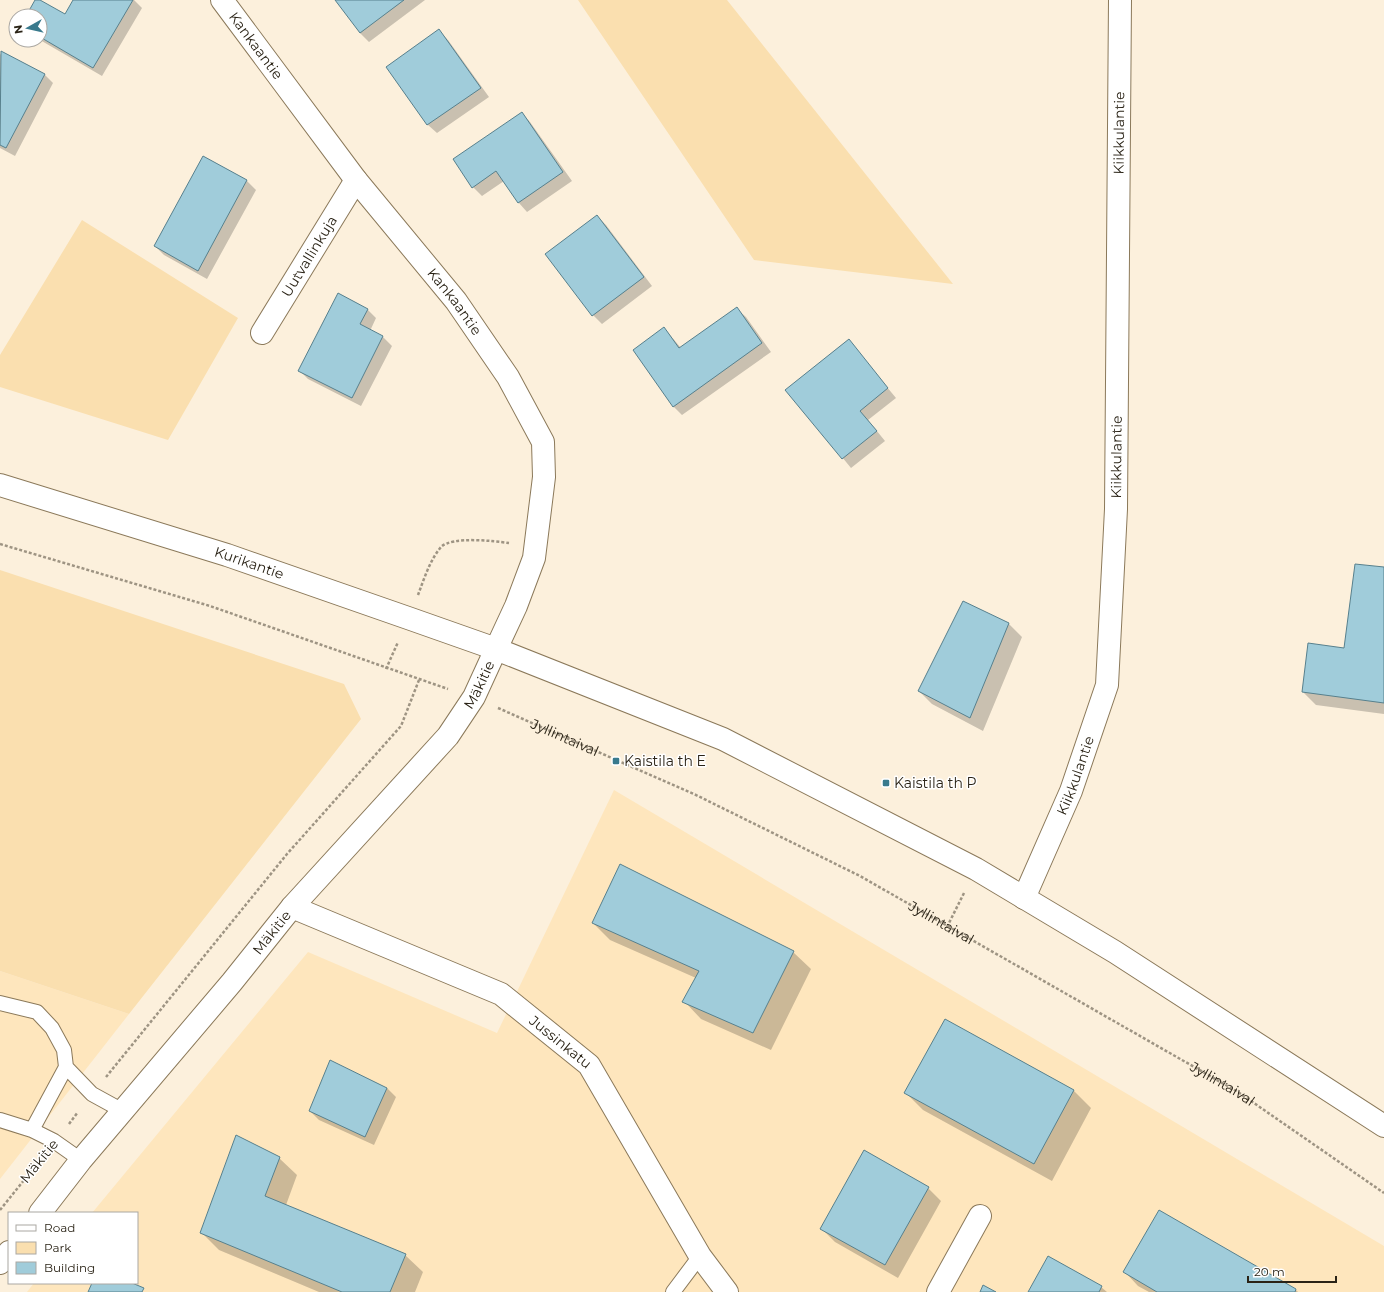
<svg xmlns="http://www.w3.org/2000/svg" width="1384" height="1292" font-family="Montserrat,sans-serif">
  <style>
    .built { fill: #fee6bd }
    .green { fill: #fadfaf }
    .shadow { fill: #0003 }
    .building { fill: #a0ccda; stroke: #57808d }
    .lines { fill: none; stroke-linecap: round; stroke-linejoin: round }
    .lane-casing { stroke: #8b795a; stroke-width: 16 }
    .street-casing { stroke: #8b795a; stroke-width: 24 }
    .secondary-casing { stroke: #8b795a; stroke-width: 24 }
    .path { stroke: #9e9483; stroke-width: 2.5; stroke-dasharray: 3 2; stroke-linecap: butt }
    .lane { stroke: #fff; stroke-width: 14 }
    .street { stroke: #fff; stroke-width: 22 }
    .secondary { stroke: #fff; stroke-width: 22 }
    .poi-dot { fill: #397a8d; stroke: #fff; stroke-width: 1.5 }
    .labels { text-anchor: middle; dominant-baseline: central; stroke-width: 3; stroke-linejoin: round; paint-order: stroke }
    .street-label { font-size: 14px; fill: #2a2316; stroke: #fff }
    .poi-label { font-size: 14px; fill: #2a2316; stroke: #fff; text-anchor: start }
  </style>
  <rect width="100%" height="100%" fill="#fcf0dc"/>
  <!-- built -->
  <path class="built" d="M614,790L1384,1246V1292H27L34,1283H137V1213H92L308,952L497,1033Z
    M0,971L129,1014L0,1179Z"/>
  <!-- green -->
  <path class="green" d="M578,0H727L953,284L754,260Z
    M82,220L238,318L168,440L0,387V355Z
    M0,570L344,684L361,719L129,1014L0,971Z"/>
  <!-- shadow -->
  <path class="shadow" d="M36,0L65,16L74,0H134L142,8L102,76L40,40V16H27Z
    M336,0H425L369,42L360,33Z
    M439,31L448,40L489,97L437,133L428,125L388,67Z
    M2,52L45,75L53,83L15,156L0,148V55Z
    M522,113L530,122L572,181L527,212L519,203L504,181L482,196L473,187Z
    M204,157L247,181L256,190L207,279L164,255L155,246Z
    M597,216L606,225L652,286L602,324L593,315Z
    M367,309L376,318L370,331L383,337L392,346L361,406L308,379L299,370Z
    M737,309L746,317L771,352L682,415L673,406L664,328L681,348Z
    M848,340L896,398L868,420L885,441L851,468L787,390Z
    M1384,568V714L1316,705L1303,692L1345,649Z
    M963,602L1009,624L1022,637L983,731L932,704L919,691Z
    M593,923L793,952L811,969L771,1050L701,1019L684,1001L696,978L610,940Z
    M945,1020L1074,1091L1091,1108L1052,1181L923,1110L906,1093Z
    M387,1088L396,1097L374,1145L319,1120L310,1111Z
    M279,1158L297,1175L286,1205L405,1255L423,1272L415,1292H319L219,1250L201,1232Z
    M928,1188L941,1201L898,1278L835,1242L821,1228Z
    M1125,1272L1296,1290L1298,1292H1149L1138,1286Z
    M1101,1287L1107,1292H1029Z"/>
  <!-- building -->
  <path class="building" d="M35,0H40L65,14L73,0H133L93,68L40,37V16H26Z
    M335,0H404L360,33Z
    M439,29L481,88L427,125L386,67Z
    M1,51L45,74L6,148L0,145Z
    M522,112L563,172L518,203L496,171L472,188L453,159Z
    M203,156L247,180L198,271L154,246Z
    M597,215L644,277L592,316L545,254Z
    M338,293L368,309L360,324L383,336L352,398L298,371Z
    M737,307L762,343L673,407L633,350L664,327L679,348Z
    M849,339L888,388L860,411L877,431L842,459L785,390Z
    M1355,564L1384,567V703L1302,692L1308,643L1344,648Z
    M963,601L1009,623L970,718L918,691Z
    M620,864L794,951L753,1033L682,1002L699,971L592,923Z
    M945,1019L1074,1090L1034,1164L904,1093Z
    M330,1060L387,1088L365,1137L309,1111Z
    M236,1135L280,1157L265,1196L406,1254L390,1292H342L200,1233Z
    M864,1150L929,1187L885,1265L820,1229Z
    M1159,1210L1296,1289L1295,1292H1157L1123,1272Z
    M1048,1256L1102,1286L1099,1292H1028Z
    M92,1283H132L144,1288L142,1292H88Z
    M983,1285L996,1292H980Z"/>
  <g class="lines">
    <defs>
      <path id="lane" d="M0,1003L37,1012L52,1028L64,1050L66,1067L92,1094L123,1111
        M0,1120L32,1130L66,1067
        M32,1130L54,1141L81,1160
        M673,1292L700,1256"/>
      <g id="street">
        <path id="s2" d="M222,0L356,180L456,301L508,377L543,442L544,477L534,558L516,606L496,649"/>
        <path id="s3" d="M262,333L356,180"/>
        <path id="s4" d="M1024,898L1071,791L1107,685L1116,509L1120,0"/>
        <path id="s5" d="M292,907L501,994L589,1065L700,1256L727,1292"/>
        <path d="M938,1292L980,1216"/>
      </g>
      <g id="secondary">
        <path id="s6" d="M0,485L227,555L408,618L496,649L723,739L976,869L1115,952L1384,1126"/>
        <path id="s7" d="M40,1213L81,1160L232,982L292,907L448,736L474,697L496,649"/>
        <path d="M0,1263L9,1252"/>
      </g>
    </defs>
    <!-- lane casing -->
    <use href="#lane" class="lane-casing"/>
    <!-- street casing -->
    <use href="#street" class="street-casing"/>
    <!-- secondary casing -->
    <use href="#secondary" class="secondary-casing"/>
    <!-- path -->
    <g class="path">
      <path d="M0,544L210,606L448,689"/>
      <path d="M418,595C424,579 430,560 441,547C452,536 494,541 509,543"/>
      <path d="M386,669L398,642"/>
      <path id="s1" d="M498,708L696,795L860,876L1238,1092L1384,1193"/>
      <path d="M947,927L964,893"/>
      <path d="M106,1077L287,854L401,726L419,680"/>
      <path d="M69,1124L78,1112"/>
      <path d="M0,1210L41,1159"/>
    </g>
    <!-- lane -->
    <use href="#lane" class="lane"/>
    <!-- street -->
    <use href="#street" class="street"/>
    <!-- secondary -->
    <use href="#secondary" class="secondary"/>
  </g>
  <!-- markers -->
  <g class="poi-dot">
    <rect x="612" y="757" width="8" height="8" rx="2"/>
    <rect x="882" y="779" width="8" height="8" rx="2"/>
  </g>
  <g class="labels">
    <!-- street labels -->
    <g class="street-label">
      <text stroke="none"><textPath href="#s2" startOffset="57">Kankaantie</textPath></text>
      <text stroke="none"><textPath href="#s4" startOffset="781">Kiikkulantie</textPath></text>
      <text stroke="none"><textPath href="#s3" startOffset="90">Uutvallinkuja</textPath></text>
      <text stroke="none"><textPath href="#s2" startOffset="381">Kankaantie</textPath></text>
      <text stroke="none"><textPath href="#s4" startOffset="457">Kiikkulantie</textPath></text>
      <text stroke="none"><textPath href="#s6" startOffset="261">Kurikantie</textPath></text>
      <text stroke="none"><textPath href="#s7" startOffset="688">Mäkitie</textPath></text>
      <text stroke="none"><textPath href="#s1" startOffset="73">Jyllintaival</textPath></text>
      <text stroke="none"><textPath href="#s4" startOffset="133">Kiikkulantie</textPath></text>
      <text stroke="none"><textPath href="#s1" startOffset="493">Jyllintaival</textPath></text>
      <text stroke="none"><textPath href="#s7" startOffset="364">Mäkitie</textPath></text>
      <text stroke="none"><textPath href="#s5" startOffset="303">Jussinkatu</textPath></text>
      <text stroke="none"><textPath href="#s1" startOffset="817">Jyllintaival</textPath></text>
      <text transform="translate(39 1161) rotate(-51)">Mäkitie</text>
    </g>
    <!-- poi labels -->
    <g class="poi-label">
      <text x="624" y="761">Kaistila th E</text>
      <text x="894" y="783">Kaistila th P</text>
    </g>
  </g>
  <!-- legend -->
  <rect x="8" y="1212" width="130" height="72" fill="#ffffff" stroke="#aaa7a2"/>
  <rect x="16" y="1225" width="20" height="6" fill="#ffffff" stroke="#aaa7a2"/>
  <text x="44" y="1232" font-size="12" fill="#2a2316">Road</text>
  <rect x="16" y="1242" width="20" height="12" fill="#fadfaf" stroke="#aaa7a2"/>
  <text x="44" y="1252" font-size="12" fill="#2a2316">Park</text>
  <rect x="16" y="1262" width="20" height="12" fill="#a0ccda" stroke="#aaa7a2"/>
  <text x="44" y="1272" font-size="12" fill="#2a2316">Building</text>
  <!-- north arrow -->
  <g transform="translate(28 28) rotate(262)"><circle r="19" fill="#ffffff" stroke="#aaa7a2"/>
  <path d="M0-3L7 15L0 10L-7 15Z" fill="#397a8d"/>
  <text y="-6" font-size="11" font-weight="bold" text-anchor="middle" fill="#2a2316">N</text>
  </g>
  <!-- scale -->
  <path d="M1248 1276v6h88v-6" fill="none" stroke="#2a2316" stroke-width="2"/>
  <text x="1254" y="1276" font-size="12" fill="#2a2316" stroke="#ffffff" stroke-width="3" paint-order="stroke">20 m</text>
</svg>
